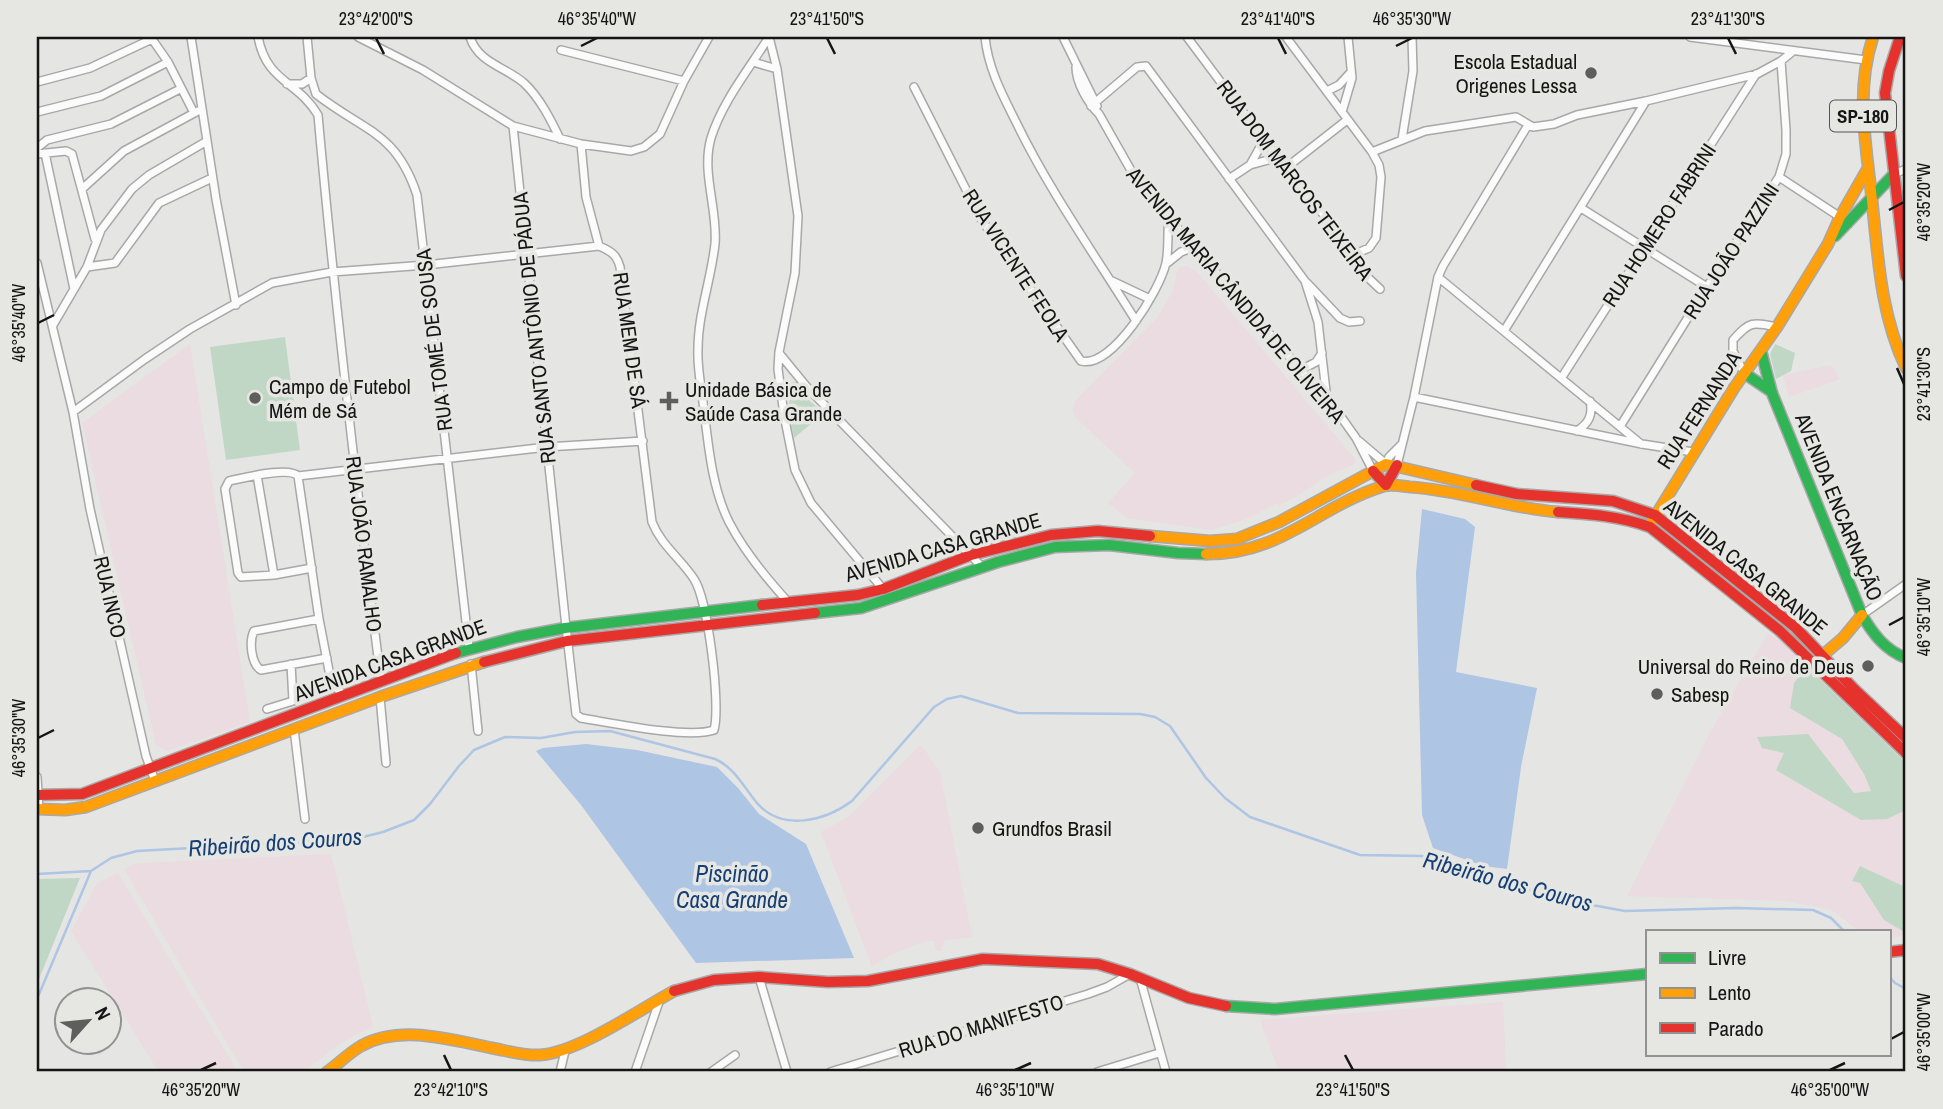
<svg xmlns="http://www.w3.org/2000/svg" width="1943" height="1109" font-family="'Archivo Narrow',sans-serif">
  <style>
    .industrial { fill: #eadce0 }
    .green { fill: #c1d7c6 }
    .water { fill: #aec5e3 }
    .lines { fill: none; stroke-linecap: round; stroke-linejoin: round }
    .stream { stroke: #aec5e3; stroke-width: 2.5 }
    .street-casing { stroke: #a8a8a8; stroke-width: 10 }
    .fast-casing { stroke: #a8a8a8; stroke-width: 13 }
    .slow-casing { stroke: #a8a8a8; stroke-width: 13 }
    .jam-casing { stroke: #a8a8a8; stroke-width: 13 }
    .street { stroke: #fbfbfb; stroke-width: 7 }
    .fast { stroke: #30b455; stroke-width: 10 }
    .slow { stroke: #ff9f0a; stroke-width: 10 }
    .jam { stroke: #e5322d; stroke-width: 10 }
    .ticks { fill: none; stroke: #151514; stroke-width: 2.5 }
    .poi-dot { fill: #5e5e5d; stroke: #e6e6e3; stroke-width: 2.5 }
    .labels { text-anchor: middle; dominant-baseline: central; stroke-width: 7; stroke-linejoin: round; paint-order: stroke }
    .shield { fill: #e6e6e3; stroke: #545452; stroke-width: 2 }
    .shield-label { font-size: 19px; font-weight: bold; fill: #151514 }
    .poi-label { font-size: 21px; fill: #151514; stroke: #e6e6e3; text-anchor: start }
    .street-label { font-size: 21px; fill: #151514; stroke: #e6e6e3 }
    .water-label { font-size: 23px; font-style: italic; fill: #153e74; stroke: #e6e6e3 }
    .neatline { fill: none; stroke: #151514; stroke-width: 2.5 }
    .ticks-label { font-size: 18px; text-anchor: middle; fill: #151514 }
  </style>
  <rect width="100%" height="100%" fill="#e5e5e4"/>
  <!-- industrial -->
  <path class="industrial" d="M1187,266L1198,273L1356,460L1354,465L1332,473L1294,498L1279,505L1276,503L1249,518L1211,530L1127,518L1108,503L1135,473L1075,417L1073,410L1075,401L1157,318L1173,290L1178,268Z
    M190,344L250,722L167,751L156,745L82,423Z
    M1831,365L1840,379L1789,397L1783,375Z
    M1768,633L1804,658L1906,757V936L1889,937V932H1860L1832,910L1785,901L1627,896L1711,731Z
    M921,745L940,772L972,937L945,940L941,951H936L934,941H926L890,955L872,967L821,832L850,816Z
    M331,854L373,1026L339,1044L303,1072H244L124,869L133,864L145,863Z
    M118,873L238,1072H159L71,931L97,883Z
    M1503,1002L1506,1072H1279L1260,1020Z"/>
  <!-- green -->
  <path class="green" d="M285,337L300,450L226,460L210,347Z
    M1775,344L1795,353L1791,371L1776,379L1770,354Z
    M798,391L824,413L794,438L788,408L791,393Z
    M1807,667L1906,763V810L1887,819L1861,820L1776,770L1784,753L1762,748L1757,737L1808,734L1854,793L1871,791L1864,774L1842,739L1790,708L1794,683Z
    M1860,866L1903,886L1906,885V933L1884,920L1860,883L1852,881Z
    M80,878L37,984V879Z"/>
  <!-- water -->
  <path class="water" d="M1422,509L1465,519L1475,527L1456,672L1537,688L1521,767L1507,869L1484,866L1433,848L1422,815L1416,573Z
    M586,744L637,750L717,767L738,788L759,814L806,844L854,958L696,963L581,805L536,751L543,748Z"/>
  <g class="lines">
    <!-- stream -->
    <path class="stream" d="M37,874L91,871L111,858L137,851L355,839L383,832L414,820L430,804L459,766L474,750L505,737L541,738L575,732L610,731L715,759C735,768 743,786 757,803C782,832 825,821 852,801L934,707L947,699L961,696L1018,713L1140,714L1155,717L1170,726L1206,778L1225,798L1250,817L1360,855L1422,856L1559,899L1625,911L1736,908L1813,910L1831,918L1845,932
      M1889,976L1895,983L1906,989
      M37,999L91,871"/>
    <defs>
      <path id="street" d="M191,37L216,199L236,305
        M258,37C267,83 297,80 318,115C335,304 357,492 381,681
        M307,37L311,78L316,94C363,131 396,131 417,195L469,648
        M470,37C478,63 506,67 524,83C540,98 551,120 560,139
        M769,37C749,69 722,102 711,138C701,173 718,209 715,244C711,280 698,314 698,349C697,367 701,385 703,402C708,441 711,486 729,522C744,551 767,579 789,603
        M769,37L777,69L798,216L795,273L779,352L778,369L784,415L795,470L811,503L883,589
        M985,37C988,68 1002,94 1016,122C1050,192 1095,255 1136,321
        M1063,37L1097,106
        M1187,37L1264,140L1355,254L1362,272L1380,289
        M1286,37L1372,152L1379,165L1381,177L1376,238L1369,248L1355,254
        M1690,37L1866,60
        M561,50L684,81
        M753,62L777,69
        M1076,67C1076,83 1088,103 1099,114L1137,181L1339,414L1356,438L1373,471
        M37,82L90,68L152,39L168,62L194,113
        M287,84H302L311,78
        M914,87L981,219L1081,361C1112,369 1160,290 1166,263C1169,249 1167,233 1169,219
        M1327,91L1339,85L1351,72
        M1091,106L1137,67L1146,66L1305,281L1318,322L1327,400
        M37,112L101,96L168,62
        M1342,112L1352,78L1348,37
        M513,126L581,144L631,151L644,147L660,134L684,81L709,37
        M1402,139L1413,71L1412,37
        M581,144L586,197L599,246
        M37,148L47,140L111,124L180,89
        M1372,152L1425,131L1516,117L1533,127L1554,124L1577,115L1646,101L1757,74L1781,61L1792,52
        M45,153L74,289
        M37,154L66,151L72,154L95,239
        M1250,165L1264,140
        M1287,167L1347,120
        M1894,174L1906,169
        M1779,177L1840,217
        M1229,179L1250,165L1279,157
        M82,189L124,151L198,111
        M1581,208L1707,287
        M37,263L73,412L90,509L146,756L155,781
        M1166,264L1181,252L1194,247
        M87,267L115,263L159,203L212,178
        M1438,277L1641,444
        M1112,281L1150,299
        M1307,283L1340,318L1349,322L1360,321
        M53,325L87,267L101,230L132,189L149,175L207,141
        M1504,331L1646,101
        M779,353L806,386L982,567
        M1301,370L1316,362L1322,353
        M1744,373L1733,351V340C1750,321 1752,322 1777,327
        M1562,377L1756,74
        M781,397L791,388L806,386
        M1414,397L1642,444L1693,452
        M73,412L145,359L190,329L272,283L332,272L426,265L599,246C611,251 617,255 620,267L652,522C661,545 681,559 694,579C708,600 721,706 714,730C687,739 612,723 581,718L576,714L566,627C548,460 531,293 513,126L423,70L358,37
        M1621,425L1707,287L1779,177L1786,154V130L1781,61
        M1577,431C1589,423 1593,415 1590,401
        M1359,441L1386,464L1389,457L1402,444
        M1397,465L1414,397L1438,277L1443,266L1528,125
        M257,475L274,575
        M298,476L547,447L643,441
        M298,476C289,466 244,478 229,481L225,489L238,573L241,577L274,575L312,568
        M298,476L319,619L330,676L334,686L344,695
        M1862,615L1906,584
        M319,619L254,631C249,641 251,664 261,670L327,658
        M471,664L478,731
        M380,697L386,763
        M267,709L293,701L291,664
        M294,729L305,819
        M37,777L39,810
        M759,977L787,1072
        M1140,978L1166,1072
        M560,1072L565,1051
        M635,1072L660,999
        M711,1072L735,1055
        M830,1072L1088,994L1107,987L1130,974
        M1097,1072L1159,1053"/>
      <path id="fast" d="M1835,236L1894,174
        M1761,351L1772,393L1862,615C1873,634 1885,650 1906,658
        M1744,373L1772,392
        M815,613L861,608L998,562L1055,547L1109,545L1178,553L1206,554
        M456,653L517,637L565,628L762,605
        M1226,1006L1275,1009L1647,974"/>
      <path id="slow" d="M1873,37C1856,89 1865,138 1871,191C1878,252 1879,311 1906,368
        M1653,520L1734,388L1777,327L1828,244L1840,217L1868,168
        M1150,536L1210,541L1237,539L1279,522L1386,464L1476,485
        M1206,554C1281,555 1318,506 1384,486C1391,484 1402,486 1410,487C1460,490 1508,508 1558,512
        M1823,655L1843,638L1862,615
        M37,809L65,810L86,807L380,697L484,662
        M327,1072C338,1064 349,1053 361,1046C401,1024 451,1040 492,1048C508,1051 524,1056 540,1055C577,1053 639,1010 674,991"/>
      <path id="jam" d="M1900,37L1889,71L1885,93L1906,276
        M1373,471L1386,485L1397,465
        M1476,485L1517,494L1613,501L1655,515L1795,627L1854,689L1906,738
        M1558,512C1590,514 1619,516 1650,527L1780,631L1906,753
        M762,605L858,595L883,589L971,555L1051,535L1098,531L1150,536
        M484,662L567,641L815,613
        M37,795L82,794L456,653
        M1889,952L1906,950
        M674,991L714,980L759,977L828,982L868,981L983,959L1098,964L1130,974L1189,998L1226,1006"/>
    </defs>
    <!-- street casing -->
    <use href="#street" class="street-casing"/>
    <!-- fast casing -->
    <use href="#fast" class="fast-casing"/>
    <!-- slow casing -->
    <use href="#slow" class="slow-casing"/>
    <!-- jam casing -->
    <use href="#jam" class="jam-casing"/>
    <!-- street -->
    <use href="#street" class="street"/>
    <!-- fast -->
    <use href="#fast" class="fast"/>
    <!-- slow -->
    <use href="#slow" class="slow"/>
    <!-- jam -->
    <use href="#jam" class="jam"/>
  </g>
  <!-- ticks -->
  <path class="ticks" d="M376,38L384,54M827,38L835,54M1278,38L1286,54M1728,38L1736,54M581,46L597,38M1396,46L1412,38M1889,210L1904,202M38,323L54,315M1897,368L1904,384M1889,625L1904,617M38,738L54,730M1889,1040L1904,1032M444,1055L451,1070M1345,1055L1353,1070M201,1070L216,1063M1015,1070L1031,1063M1830,1070L1845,1063"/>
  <!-- markers -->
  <g class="poi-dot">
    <circle cx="1591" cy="73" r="7"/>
    <circle cx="255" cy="398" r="7"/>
    <path d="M665.5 390.5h7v7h7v7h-7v7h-7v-7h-7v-7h7z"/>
    <circle cx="1868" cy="666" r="7"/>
    <circle cx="1657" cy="694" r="7"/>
    <circle cx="978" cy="828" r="7"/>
  </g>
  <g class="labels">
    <!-- shield labels -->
    <rect class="shield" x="1830" y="100.5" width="66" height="31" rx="5"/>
    <g class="shield-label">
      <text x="1863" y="116">SP-180</text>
    </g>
    <!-- poi labels -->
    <g class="poi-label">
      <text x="1577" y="61" text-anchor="end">Escola Estadual<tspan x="1577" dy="24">Origenes Lessa</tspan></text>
      <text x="269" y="386">Campo de Futebol<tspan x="269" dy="24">Mém de Sá</tspan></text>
      <text x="685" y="389">Unidade Básica de<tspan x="685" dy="24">Saúde Casa Grande</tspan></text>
      <text x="1854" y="666" text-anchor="end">Universal do Reino de Deus</text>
      <text x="1671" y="694">Sabesp</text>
      <text x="992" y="828">Grundfos Brasil</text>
    </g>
    <!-- street labels -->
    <g class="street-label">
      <text transform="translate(1295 180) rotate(53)">RUA DOM MARCOS TEIXEIRA</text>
      <text transform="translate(1659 225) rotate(-57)">RUA HOMERO FABRINI</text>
      <text transform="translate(1731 251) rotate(-57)">RUA JOÃO PAZZINI</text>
      <text transform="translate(1016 265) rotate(57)">RUA VICENTE FEOLA</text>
      <text transform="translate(1236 295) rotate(50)">AVENIDA MARIA CÂNDIDA DE OLIVEIRA</text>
      <text transform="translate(534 328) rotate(-96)">RUA SANTO ANTÔNIO DE PÁDUA</text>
      <text transform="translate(434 340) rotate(-97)">RUA TOMÉ DE SOUSA</text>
      <text transform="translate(630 340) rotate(82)">RUA MEM DE SÁ</text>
      <text transform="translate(1699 410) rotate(-57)">RUA FERNANDA</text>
      <text transform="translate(1839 507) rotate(68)">AVENIDA ENCARNAÇÃO</text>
      <text transform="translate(364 544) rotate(83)">RUA JOÃO RAMALHO</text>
      <text transform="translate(943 547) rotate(-16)">AVENIDA CASA GRANDE</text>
      <text transform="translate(1746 567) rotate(39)">AVENIDA CASA GRANDE</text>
      <text transform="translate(110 597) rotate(77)">RUA INCO</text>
      <text transform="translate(390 660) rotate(-20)">AVENIDA CASA GRANDE</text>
      <text transform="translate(981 1026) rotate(-17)">RUA DO MANIFESTO</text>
    </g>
    <!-- water labels -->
    <g class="water-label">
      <text transform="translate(275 842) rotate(-4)">Ribeirão dos Couros</text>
      <text x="732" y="873">Piscinão<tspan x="732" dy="26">Casa Grande</tspan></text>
      <text transform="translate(1508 881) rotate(15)">Ribeirão dos Couros</text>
    </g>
  </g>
  <!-- border -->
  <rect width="1943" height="1109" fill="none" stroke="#e6e6e3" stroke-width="77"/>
  <!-- legend -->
  <rect x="1646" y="930" width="245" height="126" fill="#e6e6e3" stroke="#929290" stroke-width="2"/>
  <rect x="1660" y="953" width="35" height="10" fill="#30b455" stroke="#929290" stroke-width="2"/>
  <text x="1708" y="965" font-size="21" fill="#151514">Livre</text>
  <rect x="1660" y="988" width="35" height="10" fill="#ff9f0a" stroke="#929290" stroke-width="2"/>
  <text x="1708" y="1000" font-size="21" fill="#151514">Lento</text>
  <rect x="1660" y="1023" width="35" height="10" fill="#e5322d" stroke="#929290" stroke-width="2"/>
  <text x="1708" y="1036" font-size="21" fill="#151514">Parado</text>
  <!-- north arrow -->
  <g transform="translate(88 1021) rotate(63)"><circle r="33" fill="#e6e6e3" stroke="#929290" stroke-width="2"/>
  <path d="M0-5L12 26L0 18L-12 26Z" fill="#5e5e5d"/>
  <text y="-10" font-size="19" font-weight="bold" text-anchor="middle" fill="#151514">N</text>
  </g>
  <rect x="38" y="38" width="1866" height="1032" class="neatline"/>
  <g class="ticks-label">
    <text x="376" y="25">23°42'00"S</text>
    <text x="597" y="25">46°35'40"W</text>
    <text x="827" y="25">23°41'50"S</text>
    <text x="1278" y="25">23°41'40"S</text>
    <text x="1412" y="25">46°35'30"W</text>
    <text x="1728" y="25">23°41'30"S</text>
    <text transform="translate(1924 202) rotate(-90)" y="6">46°35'20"W</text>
    <text transform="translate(19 323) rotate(-90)" y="6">46°35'40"W</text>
    <text transform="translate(1924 384) rotate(-90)" y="6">23°41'30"S</text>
    <text transform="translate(1924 617) rotate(-90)" y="6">46°35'10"W</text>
    <text transform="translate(19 738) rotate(-90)" y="6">46°35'30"W</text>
    <text transform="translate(1924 1032) rotate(-90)" y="6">46°35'00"W</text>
    <text x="201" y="1096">46°35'20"W</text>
    <text x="451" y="1096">23°42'10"S</text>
    <text x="1015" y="1096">46°35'10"W</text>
    <text x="1353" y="1096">23°41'50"S</text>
    <text x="1830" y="1096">46°35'00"W</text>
  </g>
</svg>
